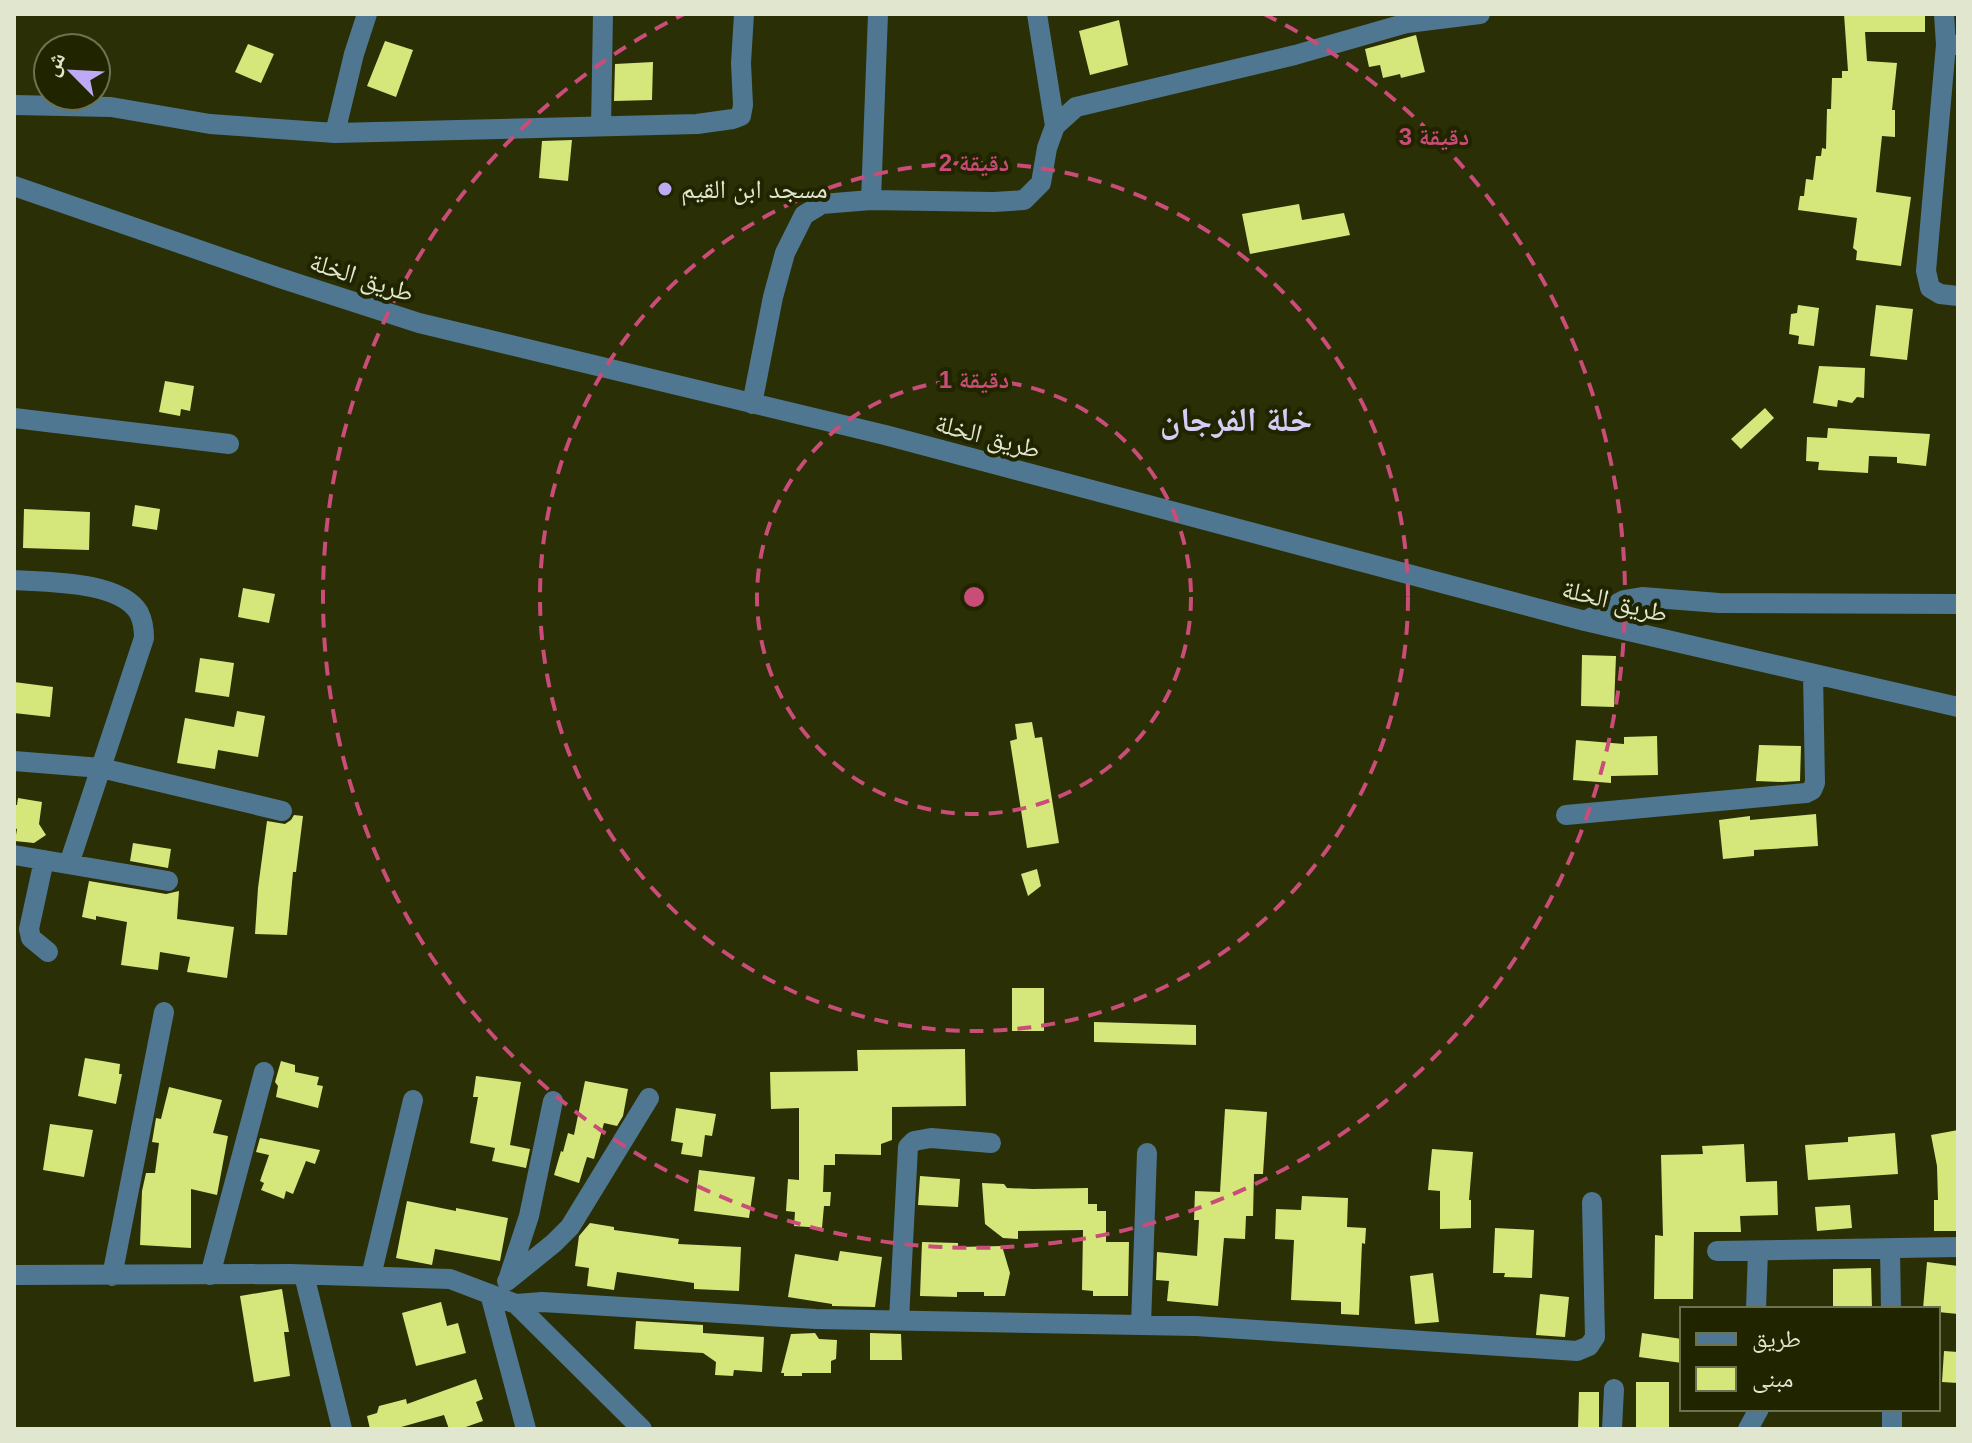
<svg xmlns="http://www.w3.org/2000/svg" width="1972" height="1443" font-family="Arial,'Noto Naskh Arabic',sans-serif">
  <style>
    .building { fill: #d5e77b }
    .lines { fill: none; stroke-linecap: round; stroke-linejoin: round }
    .minor { stroke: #4f7791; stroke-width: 20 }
    .ring { fill: none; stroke: #ca4c78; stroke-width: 4; stroke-dasharray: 14 10 }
    .poi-dot { fill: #bea9f4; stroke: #202500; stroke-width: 3 }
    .labels { text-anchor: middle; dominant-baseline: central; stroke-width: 8; stroke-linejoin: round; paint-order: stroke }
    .poi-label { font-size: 26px; fill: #e1e6cf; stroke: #202500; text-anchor: start }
    .street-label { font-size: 26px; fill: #e1e6cf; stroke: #202500 }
    .district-label { font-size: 34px; font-weight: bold; fill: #d7ccf7; stroke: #202500 }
    .centre { fill: #ca4c78; stroke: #202500; stroke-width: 4 }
    .ring-label { font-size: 24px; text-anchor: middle; font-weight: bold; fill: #ca4c78; stroke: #202500; stroke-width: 8; stroke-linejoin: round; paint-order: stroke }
  </style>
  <rect width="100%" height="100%" fill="#2a2f05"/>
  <!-- building -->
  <path class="building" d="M1844,14H1925V32H1865L1867,61L1897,63L1892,110H1895V137L1882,136L1876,192L1911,197L1901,266L1856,260L1857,251L1853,248L1857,218L1798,210L1800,196H1804L1806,179L1813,180L1816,156H1821L1822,148L1826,149L1827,109H1831L1832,78H1842V71H1848Z
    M1119,20L1128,65L1090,75L1079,31Z
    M1416,35L1425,72L1401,78L1400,74L1383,78L1380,65L1369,67L1365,49Z
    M385,41L413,50L396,97L367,86Z
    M248,44L274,54L261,83L235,72Z
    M653,62L652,100L614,101L615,64Z
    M572,140L568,181L539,178L542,141Z
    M1299,204L1302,220L1344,213L1350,235L1250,254L1242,214Z
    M1798,305L1819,308L1814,346L1798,344L1799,336L1789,334L1791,314L1797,313Z
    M1876,305L1913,309L1907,360L1870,356Z
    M1819,366L1865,368L1864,398L1857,397L1852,403L1838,400L1837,407L1813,403Z
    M165,381L194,386L190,411L181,409L180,416L159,412Z
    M1765,408L1774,418L1741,449L1731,439Z
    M1828,428L1930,434L1926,466L1897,463V457L1869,456L1868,473L1818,470L1819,462L1806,461L1807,437L1827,438Z
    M135,505L160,509L157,530L132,526Z
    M24,509L90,512L89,550L23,548Z
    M243,588L275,594L269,623L238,617Z
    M1582,655L1616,656L1614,707L1581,706Z
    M200,658L234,663L229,697L195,692Z
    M14,682L53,687L50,717L14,713Z
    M237,711L265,716L258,757L218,750L215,769L177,763L185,718L234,727Z
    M1032,722L1035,738L1042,737L1059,843L1027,848L1010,741L1017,739L1015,724Z
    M1657,736L1658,775L1611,776V783L1573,780L1576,740L1624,744V737Z
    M1759,745L1801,746L1800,781L1782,782L1756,781Z
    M18,798L42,802L39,824L46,835L34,843L15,841L17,829L14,828V805H17Z
    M1816,814L1818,846L1754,850V856L1723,859L1719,820L1750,816V820Z
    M294,815L303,816L296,872H293L287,935L255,934L258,888L267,821L285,824L291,820Z
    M133,843L171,849L168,868L130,861Z
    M1037,869L1041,886L1028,896L1021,874Z
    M89,881L166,894L179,891L177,919L234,927L227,978L187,972L190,957L160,952L158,970L121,965L127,922L96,916V920L82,917Z
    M1012,988H1044V1031H1012Z
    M1094,1022L1196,1025V1045L1094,1042Z
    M965,1049L966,1106L892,1107V1140L881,1144V1155L835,1154V1165H824L823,1192H831L830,1206H824L822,1228L794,1226L795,1212L786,1211L788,1179L799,1180V1108L771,1109L770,1072L858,1071L857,1050Z
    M85,1058L120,1064L119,1074H122L116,1104L78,1096Z
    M281,1061L295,1065V1072L319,1077L317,1085L323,1086L318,1108L276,1097L278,1086L275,1082Z
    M476,1076L521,1082L510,1145L530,1149L526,1168L492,1161L495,1148L470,1143L478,1097H473Z
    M585,1081L628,1089L623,1116L617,1126L604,1123L594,1159L587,1157L579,1183L554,1175L561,1151L563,1152L568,1133L574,1135Z
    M169,1087L222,1100L213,1133L228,1136L217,1195L191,1189V1248L140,1245L142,1191L146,1173H155L159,1143L152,1142L156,1118L161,1119Z
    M676,1108L716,1114L712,1136L705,1135L702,1157L681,1154L683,1143L671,1141Z
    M1225,1109L1267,1112L1263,1174H1254L1253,1216H1246L1245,1239L1224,1238L1218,1306L1167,1301L1169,1281L1156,1280L1157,1252L1197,1256L1199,1220H1194L1195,1191L1220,1192Z
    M50,1124L93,1130L84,1177L43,1170Z
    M1958,1130V1231H1934V1200H1938L1937,1166L1931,1135Z
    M1895,1133L1898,1174L1808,1180L1805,1145L1848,1142V1137Z
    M260,1138L320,1150L315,1164L306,1161L293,1194L286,1191L284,1199L261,1190L264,1183L260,1181L269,1155L256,1152Z
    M1744,1144L1746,1182L1777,1181L1778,1215L1740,1216L1741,1232H1694L1693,1299H1654L1655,1235L1663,1236L1661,1155L1703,1154L1702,1146Z
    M1432,1149L1473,1152L1469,1200H1471V1228L1440,1229V1191L1428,1190Z
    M699,1170L755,1177L749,1218L694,1211Z
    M920,1176L960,1179L958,1207L918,1205Z
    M982,1183L1004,1184L1007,1188L1033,1189L1088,1188V1204H1097V1211H1106V1242H1129L1128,1296H1093V1291L1082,1290L1083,1230L1018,1231V1239L1003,1238L985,1224Z
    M1302,1196L1348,1198L1347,1227L1366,1228L1365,1244L1362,1243L1359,1315L1341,1314V1302L1291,1300L1294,1240L1275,1239L1276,1209L1301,1210Z
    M407,1201L456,1211V1208L508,1218L500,1261L435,1249L432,1265L396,1258Z
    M1850,1205L1852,1228L1817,1231L1815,1207Z
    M590,1223L614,1227V1230L679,1239L678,1244L741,1247L739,1291L694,1289V1283L617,1272L614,1290L587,1286L589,1268L575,1266L579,1236Z
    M1495,1228L1534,1230L1532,1278L1504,1277L1505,1273H1493Z
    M922,1242L958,1243V1247L1002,1246L1010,1273L1005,1296H984V1292H957V1297L920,1296Z
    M840,1251L882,1257L875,1307L832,1306V1304L788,1297L795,1254L838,1261Z
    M1927,1262L1958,1266V1314L1938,1312V1309H1923Z
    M1871,1268L1872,1309H1833V1269Z
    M1433,1273L1439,1322L1415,1324L1410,1276Z
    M282,1289L289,1332H284L290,1376L254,1382L240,1296Z
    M1540,1294L1569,1297L1565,1337L1536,1335Z
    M441,1302L447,1326L458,1323L466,1353L416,1366L402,1313Z
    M636,1321L703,1325V1333L764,1337L762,1372L734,1370L733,1376L715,1375L716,1362L703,1353L634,1349Z
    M815,1333L819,1339L837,1340L836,1359L831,1361V1373H802V1376H784V1373H781L791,1334Z
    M870,1333L901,1334L902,1360H870Z
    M1642,1333L1682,1339V1363L1639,1357Z
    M1944,1351L1958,1352V1383L1942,1382Z
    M476,1379L483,1399L476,1402L483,1421L460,1429H449L444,1415L394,1429H370L367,1416L377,1413L379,1406L406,1399L407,1404Z
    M1636,1382H1669V1427H1636Z
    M1579,1392H1599V1429H1578Z"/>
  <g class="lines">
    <!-- minor -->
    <path class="minor" d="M1037,14L1055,126
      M1944,14L1946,45H1958
      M1946,45L1926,271L1930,288L1940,294L1958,296
      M14,105L111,107L210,124L335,133L697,124L733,119L741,116L743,105L741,63L744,14
      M601,126L603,14
      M335,133L354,54L367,14
      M14,186L280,278L419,323L885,435L1585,621L1958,707
      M871,200L878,14
      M752,404L773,297L785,253L804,215L822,204L871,200L994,202L1024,200L1041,183L1047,148L1055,126L1076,107L1295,55L1407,23L1480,14
      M14,418L229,444
      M14,580C47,582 121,581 139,613C143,621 144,630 144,638L69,864
      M1585,621L1624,600L1642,597L1719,603L1958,604
      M14,761L101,768L282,811
      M1566,815L1806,793L1812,790L1815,783L1813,674
      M14,855L168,881
      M44,860L29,929L31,938L48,952
      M1890,1249L1891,1309
      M1717,1251L1958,1247
      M14,1275L290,1274L450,1279L516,1304L542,1302L816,1319L1196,1326L1577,1351L1589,1346L1595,1337L1592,1202
      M210,1275L264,1072
      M304,1275L342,1429
      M112,1276L164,1012
      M371,1276L413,1100
      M508,1280L529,1216L553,1101
      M507,1281L554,1243L570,1227L649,1098
      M490,1294L526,1429
      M516,1304L642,1429
      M1756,1309L1758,1251
      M899,1320L908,1147L914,1141L931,1138L991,1143
      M1141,1325L1147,1153
      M1892,1409V1429
      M1612,1429L1614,1389
      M1748,1429L1759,1409"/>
  </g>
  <!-- distance rings -->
  <g class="ring">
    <circle cx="974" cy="597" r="217"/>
    <circle cx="974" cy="597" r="434"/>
    <path d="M1264 14A651 651 0 1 1 684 14"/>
  </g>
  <!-- markers -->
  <circle class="poi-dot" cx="665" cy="189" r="8"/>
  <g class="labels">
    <!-- poi labels -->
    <g class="poi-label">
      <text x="681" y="189">مسجد ابن القيم</text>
    </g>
    <!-- street labels -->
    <g class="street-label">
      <text transform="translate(362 277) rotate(18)">طريق الخلة</text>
      <text transform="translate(988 436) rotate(15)">طريق الخلة</text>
      <text transform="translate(1615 601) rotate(14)">طريق الخلة</text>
    </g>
    <!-- district labels -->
    <g class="district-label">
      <text x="1236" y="419">خلة الفرجان</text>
    </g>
  </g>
  <circle cx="974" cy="597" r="12" class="centre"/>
  <g class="ring-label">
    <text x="1434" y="145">3 دقيقة</text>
    <text x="974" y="171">2 دقيقة</text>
    <text x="974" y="388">1 دقيقة</text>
  </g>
  <!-- border -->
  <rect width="1972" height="1443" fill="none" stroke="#e1e6cf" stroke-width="32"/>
  <!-- legend -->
  <rect x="1680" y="1307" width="260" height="104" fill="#202500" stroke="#6d7253" stroke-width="2"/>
  <rect x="1696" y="1333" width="40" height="12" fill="#4f7791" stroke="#6d7253" stroke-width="2"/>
  <text x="1752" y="1347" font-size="24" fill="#e1e6cf">طريق</text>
  <rect x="1696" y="1367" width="40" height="24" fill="#d5e77b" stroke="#6d7253" stroke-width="2"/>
  <text x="1752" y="1387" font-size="24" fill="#e1e6cf">مبنى</text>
  <!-- north arrow -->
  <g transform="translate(72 72) rotate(294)"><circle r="38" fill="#202500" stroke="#6d7253" stroke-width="2"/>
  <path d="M0-6L14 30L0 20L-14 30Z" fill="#bea9f4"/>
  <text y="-12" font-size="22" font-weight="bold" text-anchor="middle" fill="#e1e6cf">ش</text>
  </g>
</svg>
